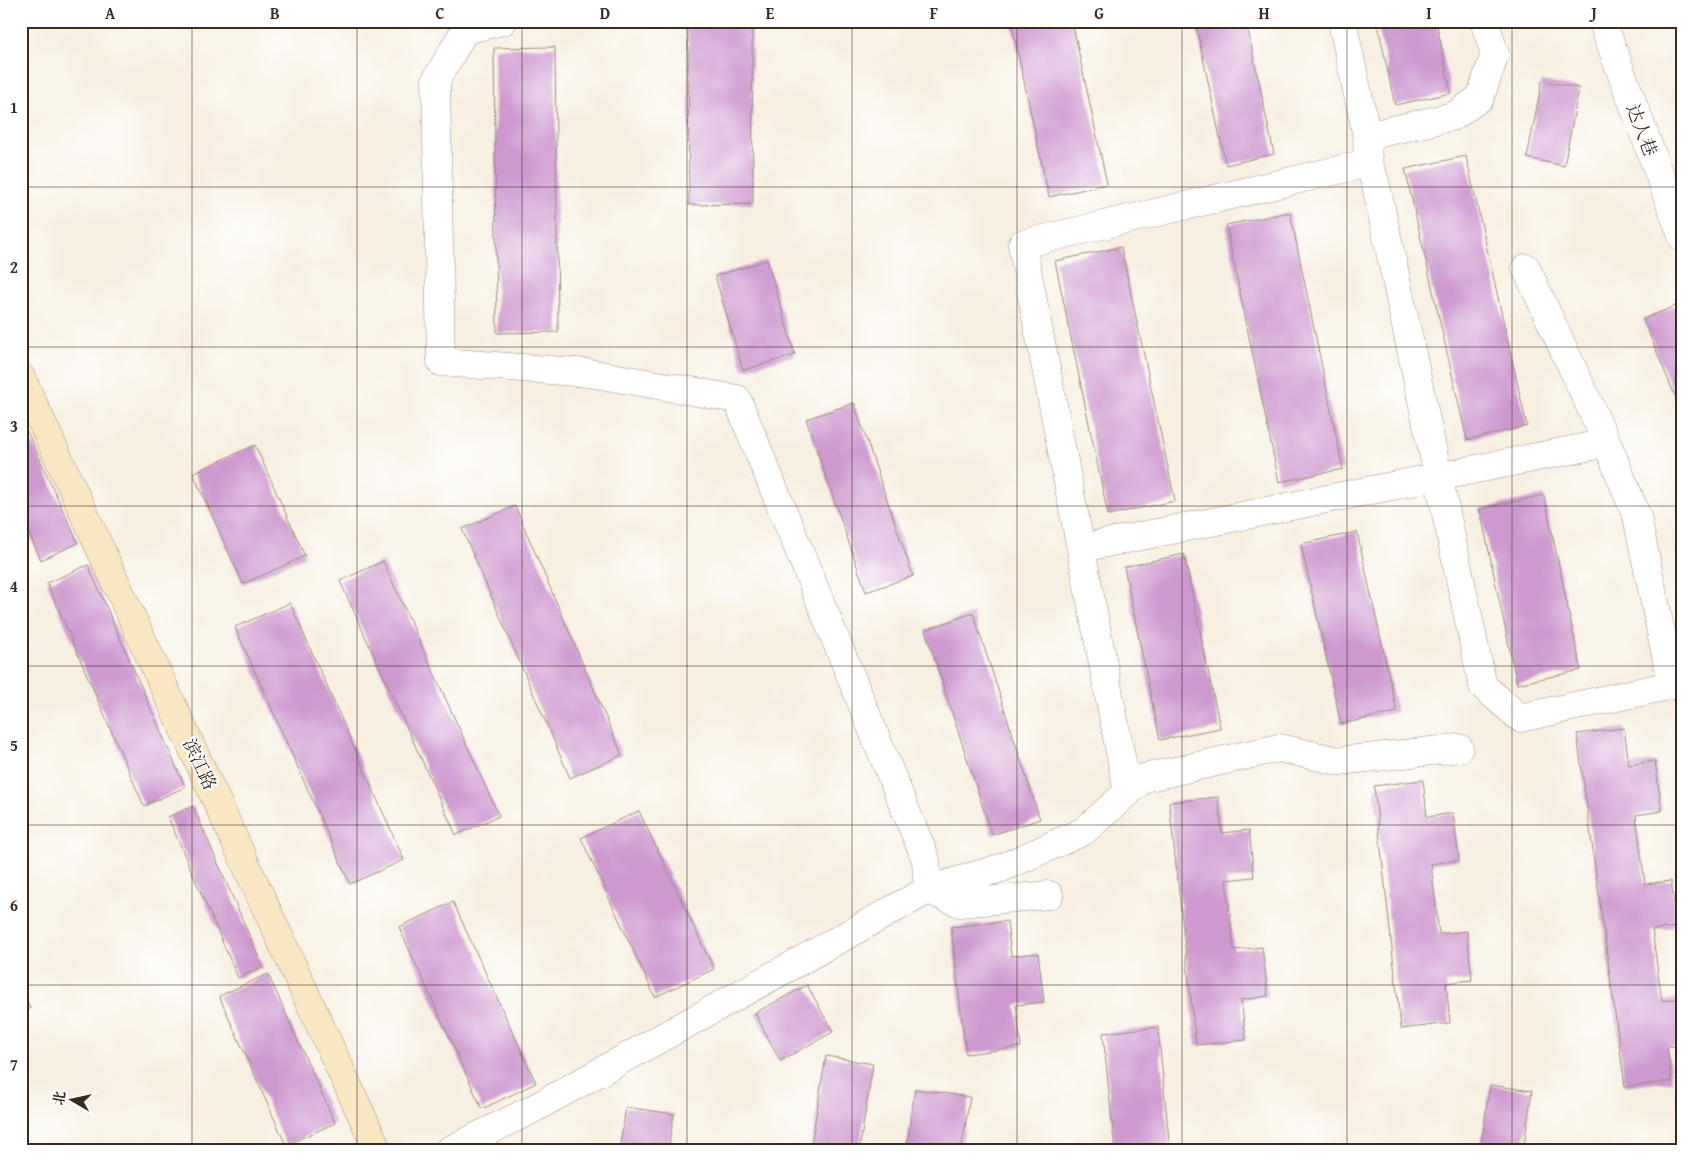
<svg xmlns="http://www.w3.org/2000/svg" width="1704" height="1172" font-family="'Gentium Book Plus','Noto Serif SC',serif">
  <style>
    .building { fill: #cd99cf }
    .lines { fill: none; stroke-linecap: round; stroke-linejoin: round }
    .street-casing { stroke: #998c7f; stroke-width: 29 }
    .secondary-casing { stroke: #998c7f; stroke-width: 29 }
    .street { stroke: #fff; stroke-width: 28 }
    .secondary { stroke: #f9e7c3; stroke-width: 28 }
    .grid { fill: none; stroke: #3b2a1e; stroke-width: 1; stroke-opacity: 0.55 }
    .labels { text-anchor: middle; dominant-baseline: central; stroke-width: 4; stroke-linejoin: round; paint-order: stroke }
    .street-label { font-size: 18px; fill: #3b2a1e; stroke: #fff }
    .neatline { fill: none; stroke: #3b2a1e; stroke-width: 2 }
    .grid-label { font-size: 16px; text-anchor: middle; font-weight: bold; fill: #3b2a1e }
  </style>
  <rect width="100%" height="100%" fill="#fff"/>
  <filter id="ink" filterUnits="userSpaceOnUse"><feTurbulence type="fractalNoise" baseFrequency=".02" numOctaves="2"/><feDisplacementMap in="SourceGraphic" scale="10" xChannelSelector="R" yChannelSelector="G"/><feConvolveMatrix kernelMatrix="1 2 1 2 8 2 1 2 1" color-interpolation-filters="sRGB"/></filter>
  <filter id="wash" filterUnits="userSpaceOnUse"><feTurbulence type="fractalNoise" baseFrequency=".0096" numOctaves="4" result="noise"/><feDisplacementMap in="SourceGraphic" scale="20" xChannelSelector="R" yChannelSelector="G"/><feGaussianBlur stdDeviation="1.12" result="paint"/><feColorMatrix in="noise" values="0 0 0 0 0 0 0 0 0 0 0 0 0 0 0 0 0 1.4 0 .05"/><feComposite in="paint" operator="in"/></filter>
  <g filter="url(#wash)">
    <rect width="100%" height="100%" fill="#f7efe0"/>
    <g id="blocks">
      <!-- building -->
      <path class="building" d="M385,21H402V22L386,26Z
        M688,21H752L753,204L689,205Z
        M1011,21H1072L1107,184L1049,197Z
        M1195,21H1246L1274,154L1226,165Z
        M1377,21H1436L1451,93L1395,105Z
        M555,47L558,332L497,333L494,48Z
        M1542,81L1579,88L1564,166L1527,158Z
        M1466,156L1527,426L1467,440L1405,169Z
        M1290,212L1343,469L1279,482L1226,225Z
        M1121,247L1175,501L1108,515L1055,261Z
        M767,260L795,355L743,370L715,276Z
        M1683,303V415L1643,319Z
        M854,403L913,576L866,592L806,419Z
        M21,418L78,543L41,560L21,516Z
        M255,445L305,556L243,584L193,473Z
        M1544,495L1581,670L1517,684L1480,509Z
        M515,506L622,755L570,778L462,529Z
        M1357,532L1397,712L1341,724L1301,544Z
        M1184,554L1220,728L1160,740L1124,567Z
        M383,561L499,816L456,835L340,581Z
        M88,565L185,787L144,806L47,583Z
        M290,603L404,860L350,884L235,627Z
        M973,613L1040,819L992,835L925,630Z
        M1624,728L1629,765L1655,761L1662,811L1636,815L1645,884L1671,881L1677,927L1652,930L1662,1001L1683,998V1045L1667,1047L1672,1081L1625,1087L1577,734Z
        M1423,780L1427,817L1453,813L1459,860L1431,864L1439,934L1467,931L1472,980L1446,983L1450,1023L1401,1029L1374,786Z
        M1218,797L1222,833L1249,830L1254,877L1226,880L1234,950L1262,947L1268,996L1241,1000L1246,1040L1196,1045L1169,802Z
        M193,806L263,967L238,978L168,817Z
        M639,811L714,969L655,997L581,838Z
        M453,902L536,1083L482,1109L399,927Z
        M1007,921L1011,956L1038,953L1044,1002L1016,1005L1021,1047L966,1054L951,927Z
        M268,974L335,1123L286,1145L219,996Z
        M21,985L30,1009L21,1012Z
        M807,985L833,1032L780,1061L755,1013Z
        M1158,1027L1170,1151H1115L1103,1033Z
        M826,1056L873,1064L859,1151H810Z
        M1490,1085L1532,1091L1523,1151H1480Z
        M915,1089L970,1097L961,1151H906Z
        M626,1107L674,1114L668,1151H619Z"/>
    </g>
  </g>
  <g filter="url(#ink)">
    <use href="#blocks" fill-opacity="0" stroke="#998c7f" stroke-width="1"/>
    <g class="lines">
      <defs>
        <path id="street" d="M503,21L465,30L436,80L441,362L589,373L737,399L926,860L928,890L960,903L1049,895
          M1342,21L1367,136L1454,116L1480,98L1495,54L1484,21
          M1602,21L1683,238
          M1368,163L1375,181L1483,686L1520,718L1672,685L1637,517L1607,443
          M1081,548L1607,443L1526,268
          M1128,793L1022,244L1368,163L1367,136
          M448,1151L533,1109L928,890L1004,867L1084,831L1144,778L1279,748L1339,761L1459,748"/>
        <path id="secondary" d="M21,377L378,1151"/>
      </defs>
      <!-- street casing -->
      <use href="#street" class="street-casing"/>
      <!-- secondary casing -->
      <use href="#secondary" class="secondary-casing"/>
      <!-- street -->
      <use href="#street" class="street"/>
      <!-- secondary -->
      <use href="#secondary" class="secondary"/>
    </g>
  </g>
  <!-- grid -->
  <path class="grid" d="M192,21V1151M357,21V1151M522,21V1151M687,21V1151M852,21V1151M1017,21V1151M1182,21V1151M1347,21V1151M1512,21V1151M21,187H1683M21,347H1683M21,506H1683M21,666H1683M21,825H1683M21,985H1683"/>
  <g class="labels">
    <!-- street labels -->
    <g class="street-label">
      <text transform="translate(1642 130) rotate(69)">达人巷</text>
      <text transform="translate(200 764) rotate(65)">滨江路</text>
    </g>
  </g>
  <!-- margin -->
  <rect width="1704" height="1172" fill="none" stroke="#fff" stroke-width="55"/>
  <!-- north arrow -->
  <g transform="translate(72 1100) rotate(279)" stroke="#ffffff" stroke-width="4" paint-order="stroke">
  <path d="M0-4L9 19L0 12L-9 19Z" fill="#3b2a1e"/>
  <text y="-8" font-size="14" font-weight="bold" text-anchor="middle" fill="#3b2a1e">北</text>
  </g>
  <rect x="28" y="28" width="1648" height="1116" class="neatline"/>
  <g class="grid-label">
    <text x="110" y="19">A</text>
    <text x="275" y="19">B</text>
    <text x="440" y="19">C</text>
    <text x="605" y="19">D</text>
    <text x="770" y="19">E</text>
    <text x="934" y="19">F</text>
    <text x="1099" y="19">G</text>
    <text x="1264" y="19">H</text>
    <text x="1429" y="19">I</text>
    <text x="1594" y="19">J</text>
    <text x="14" y="113">1</text>
    <text x="14" y="273">2</text>
    <text x="14" y="432">3</text>
    <text x="14" y="592">4</text>
    <text x="14" y="751">5</text>
    <text x="14" y="911">6</text>
    <text x="14" y="1070">7</text>
  </g>
</svg>
